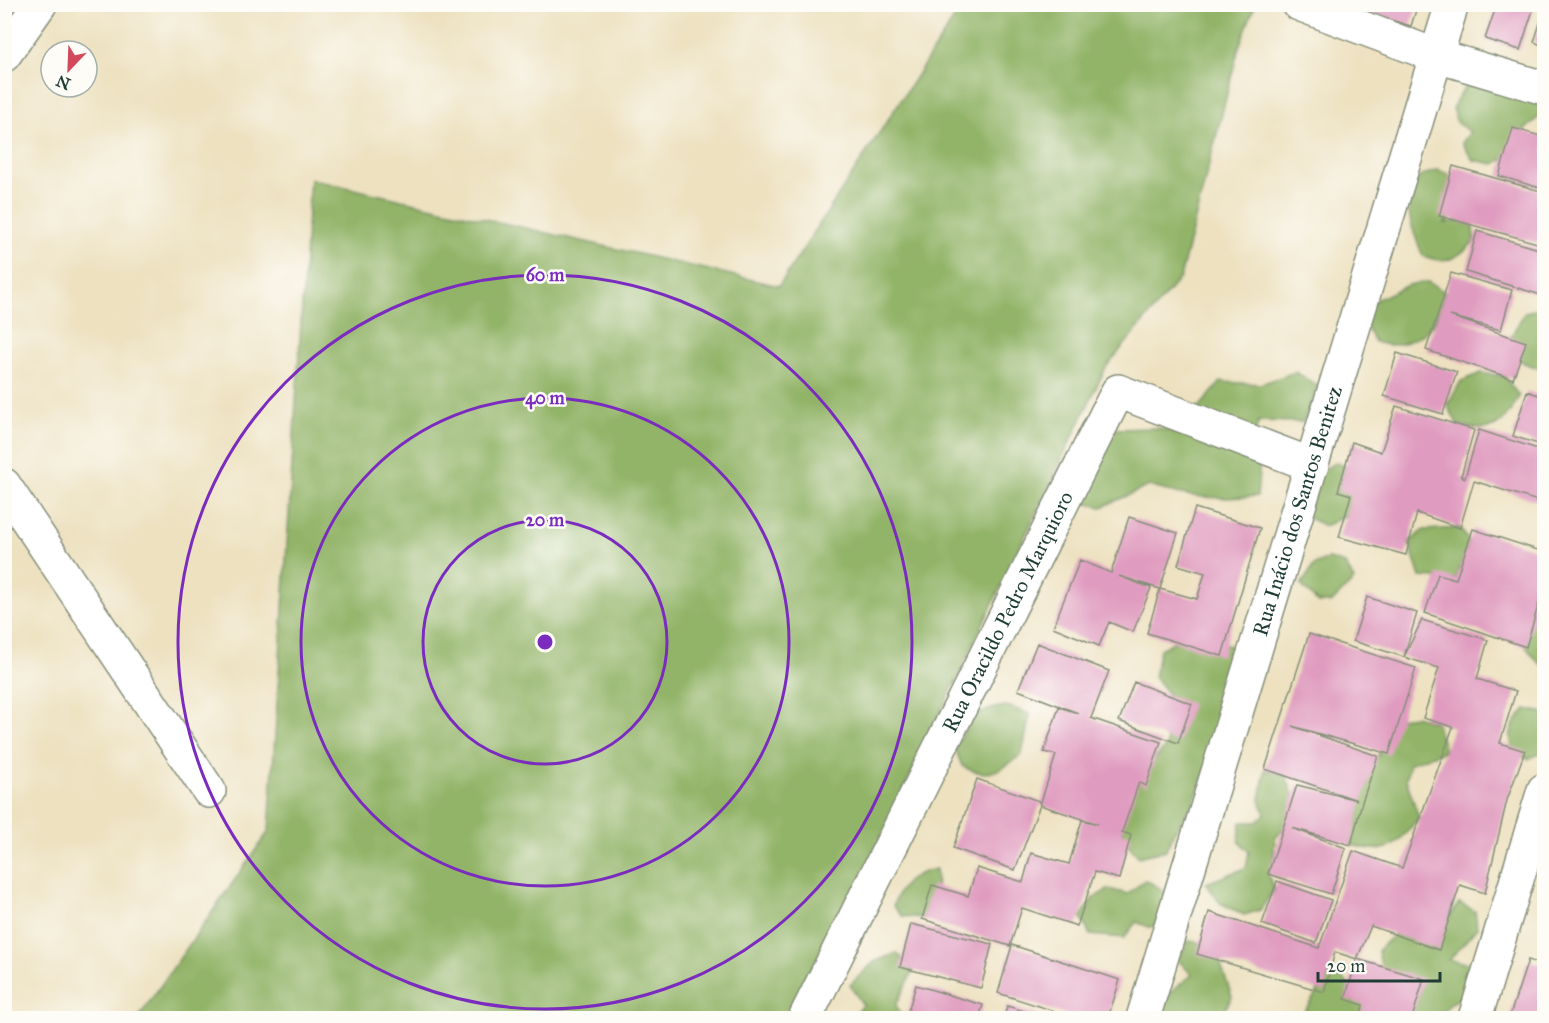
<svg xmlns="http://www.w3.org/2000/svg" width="1549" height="1023" font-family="'IM FELL Great Primer',serif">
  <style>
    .forest { fill: #92b468; stroke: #58784e; stroke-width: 1.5 }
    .building { fill: #e09cc0 }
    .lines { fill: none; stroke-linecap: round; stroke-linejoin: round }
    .minor-casing { stroke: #868f7a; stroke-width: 36 }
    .minor { stroke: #fff; stroke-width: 33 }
    .ring { fill: none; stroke: #7b2cbf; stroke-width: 3 }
    .labels { text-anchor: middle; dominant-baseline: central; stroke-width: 5; stroke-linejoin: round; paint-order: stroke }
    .street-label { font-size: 21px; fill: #1f3d34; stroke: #fdfcf7 }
    .centre { fill: #7b2cbf; stroke: #fdfcf7; stroke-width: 3 }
    .ring-label { font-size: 18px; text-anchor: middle; font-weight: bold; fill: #7b2cbf; stroke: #fdfcf7; stroke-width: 5; stroke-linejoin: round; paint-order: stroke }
  </style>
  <rect width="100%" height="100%" fill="#fdfcf7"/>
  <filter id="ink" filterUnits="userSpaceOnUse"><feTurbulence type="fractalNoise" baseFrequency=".0167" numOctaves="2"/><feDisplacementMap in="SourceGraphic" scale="12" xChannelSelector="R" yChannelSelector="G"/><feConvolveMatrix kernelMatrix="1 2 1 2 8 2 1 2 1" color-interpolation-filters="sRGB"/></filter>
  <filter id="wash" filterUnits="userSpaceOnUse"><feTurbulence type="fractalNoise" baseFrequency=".008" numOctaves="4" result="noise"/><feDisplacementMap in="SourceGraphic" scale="24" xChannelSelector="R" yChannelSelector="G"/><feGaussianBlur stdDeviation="1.35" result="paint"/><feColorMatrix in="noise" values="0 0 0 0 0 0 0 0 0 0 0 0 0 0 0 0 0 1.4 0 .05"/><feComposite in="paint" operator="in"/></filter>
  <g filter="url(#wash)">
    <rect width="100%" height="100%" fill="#ede1c0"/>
    <!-- forest -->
    <path class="forest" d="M963,5H1255L1239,47L1180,278L1106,367L833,937L787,1018H138L269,831L310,179L779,286Z
      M1478,75L1534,96L1542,114L1515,139L1512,156L1494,164L1473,160L1462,143L1470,132L1457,123L1452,108L1465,87Z
      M1438,170L1457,178L1454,215L1445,223L1458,221L1473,225L1474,242C1456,259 1448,265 1423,256C1414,234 1397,197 1420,177C1424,174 1433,172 1438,170Z
      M1428,282L1445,292C1437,319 1434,332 1407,342C1393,346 1389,346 1375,342L1366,327L1371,302L1408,285Z
      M1544,308V370L1524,363L1505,347L1525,312Z
      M1295,372L1318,386L1303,422L1259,421L1251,443L1260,462L1257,496C1214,500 1190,498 1149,486L1102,507L1078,502L1114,429L1159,428L1184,435L1187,421L1221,382L1261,384Z
      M1481,373L1504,376L1519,396C1504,426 1493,435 1458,425L1447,405L1461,381Z
      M1335,462L1356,471L1361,498L1346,515L1325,526L1307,517L1316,476Z
      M1460,528L1469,542L1456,579L1420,577L1409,542L1424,530Z
      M1328,559L1345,564L1354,580L1331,603H1318L1301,585L1314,565Z
      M1544,598V666L1538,662L1526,647L1527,626Z
      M1183,637H1213L1234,648L1222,674L1237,683L1193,804L1174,832L1166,850L1139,857C1096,815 1138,780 1167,745L1165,707L1169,695L1154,677L1160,649Z
      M1006,706L1030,714L1022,754C1000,771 988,780 962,766L955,748C970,719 974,710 1006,706Z
      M1526,709L1544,713V752L1528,759L1513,752C1507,732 1512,724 1526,709Z
      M1415,716L1436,722L1445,751L1410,763L1406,779L1419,818C1393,848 1392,855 1351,845L1346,807L1368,784L1364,767L1378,756L1390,719Z
      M1265,769L1286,776L1294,797L1285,826L1275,839L1273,862L1268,874L1274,890L1260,910L1244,915L1220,903L1206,883L1246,868L1249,852L1239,841L1241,822H1257L1265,814L1260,800Z
      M936,869C938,888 935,906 922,918L902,916L893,906C900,884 913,873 936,869Z
      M1145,880C1172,893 1172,897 1166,925L1149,927L1136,922L1124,938L1090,935L1081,917L1093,898L1109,889L1128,894Z
      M1459,903L1475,911L1477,928L1449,960L1485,966L1469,995L1451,1003L1438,1018H1411L1407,1003L1383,975L1378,951C1398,925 1410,928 1441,929Z
      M1188,941L1208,944L1218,956L1232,997L1220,1018H1148L1160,1000L1192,975L1178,960Z
      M897,953L913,971L896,1005L902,1018H849L863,1005L850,985L874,962Z
      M1340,974C1350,990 1369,1000 1372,1018H1305L1304,1012L1328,976Z"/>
    <g id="blocks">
      <!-- building -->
      <path class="building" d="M1365,4H1418L1411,26L1363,12Z
        M1497,4H1535L1520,50L1485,39Z
        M1544,11V46L1534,42Z
        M1513,128L1544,137V189L1499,176Z
        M1453,166L1544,192V296L1466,272L1477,231L1539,249L1541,244L1439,216Z
        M1451,273L1512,290L1501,330L1450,316L1526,342L1513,379L1426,350Z
        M1397,353L1457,372L1443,414L1384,396Z
        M1527,391L1544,397V446L1513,436Z
        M1396,406L1474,430L1461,476L1465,478L1479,430L1544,451V503L1474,481L1460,528L1417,513L1406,555L1339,537L1351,495L1338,491L1352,442L1381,452Z
        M1195,508L1260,528L1222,656L1147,633L1160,589L1119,576L1151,588L1133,632L1109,622L1099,646L1053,627L1080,560L1111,573L1129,517L1178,533L1160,589L1197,599L1205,573L1178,565Z
        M1473,529L1544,552V586L1526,647L1425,613L1438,574L1456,579Z
        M1367,597L1417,613L1404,657L1353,641Z
        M1422,620L1488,640L1477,679L1516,691L1500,743L1525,751L1507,800L1485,893L1460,885L1439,950L1371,926L1357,959L1335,952L1324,992L1197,954L1209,912L1319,948L1353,851L1402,868L1453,727L1423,718L1439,668L1404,657Z
        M1309,634L1416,668L1389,754L1292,726L1378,756L1362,802L1351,845L1292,828L1346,848L1331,894L1268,874L1297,785L1357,800L1265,769Z
        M1037,643L1109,671L1091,718L1161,742L1146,786L1139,782L1122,832L1131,835L1119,879L1095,872L1077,926L1022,908L1010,946L922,919L932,885L968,896L977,868L1023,882L1031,853L1069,864L1082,820L1098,824L1040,805L1056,755L1044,752L1059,707L1078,713L1018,690Z
        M1134,682L1192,704L1178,743L1119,721Z
        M977,779L1039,801L1040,805L1015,870L953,848Z
        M1277,881L1331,900L1316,943L1262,924Z
        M911,924L992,944L981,988L900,967Z
        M1012,945L1120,980L1108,1018H1076L998,993Z
        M1357,959L1424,979L1412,1018H1360L1363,1005L1345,999Z
        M1528,960L1544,965V1018H1509Z
        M916,985L983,1005L979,1018H906Z
        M1007,1006L1048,1018H1004Z"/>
    </g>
  </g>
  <g filter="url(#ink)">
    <use href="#blocks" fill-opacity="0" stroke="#868f7a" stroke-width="1.5"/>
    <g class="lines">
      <defs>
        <g id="minor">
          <path d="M1299,4L1437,56L1544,88"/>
          <path d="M4,55L40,4"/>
          <path d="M4,485L209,791"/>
          <path id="s1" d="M805,1018L1118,391L1312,465"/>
          <path id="s2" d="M1143,1018L1452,4"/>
          <path d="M1475,1018L1544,790"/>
        </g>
      </defs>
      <!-- minor casing -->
      <use href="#minor" class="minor-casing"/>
      <!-- minor -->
      <use href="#minor" class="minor"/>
    </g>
  </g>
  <!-- distance rings -->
  <g class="ring">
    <circle cx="545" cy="642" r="122"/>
    <circle cx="545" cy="642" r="244"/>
    <circle cx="545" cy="642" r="367"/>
  </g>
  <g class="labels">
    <!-- street labels -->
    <g class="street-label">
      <text stroke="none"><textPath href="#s2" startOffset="530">Rua Inácio dos Santos Benitez</textPath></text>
      <text stroke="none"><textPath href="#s1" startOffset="454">Rua Oracildo Pedro Marquioro</textPath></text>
    </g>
  </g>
  <circle cx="545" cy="642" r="9" class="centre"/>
  <g class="ring-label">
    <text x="545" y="281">60 m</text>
    <text x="545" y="404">40 m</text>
    <text x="545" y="526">20 m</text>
  </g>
  <!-- margin -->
  <rect width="1549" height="1023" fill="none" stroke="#fdfcf7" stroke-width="24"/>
  <!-- north arrow -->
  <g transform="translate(69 69) rotate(203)"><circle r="28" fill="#fdfcf7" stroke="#a4b0a9" stroke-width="1.5"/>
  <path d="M0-4.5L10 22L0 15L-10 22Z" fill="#d1495b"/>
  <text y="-9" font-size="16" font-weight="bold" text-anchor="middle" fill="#1f3d34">N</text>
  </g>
  <!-- scale -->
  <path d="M1318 972v9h122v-9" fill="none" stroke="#1f3d34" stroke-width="3"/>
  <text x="1327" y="972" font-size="18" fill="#1f3d34" stroke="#fdfcf7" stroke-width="4.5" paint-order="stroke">20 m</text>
</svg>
